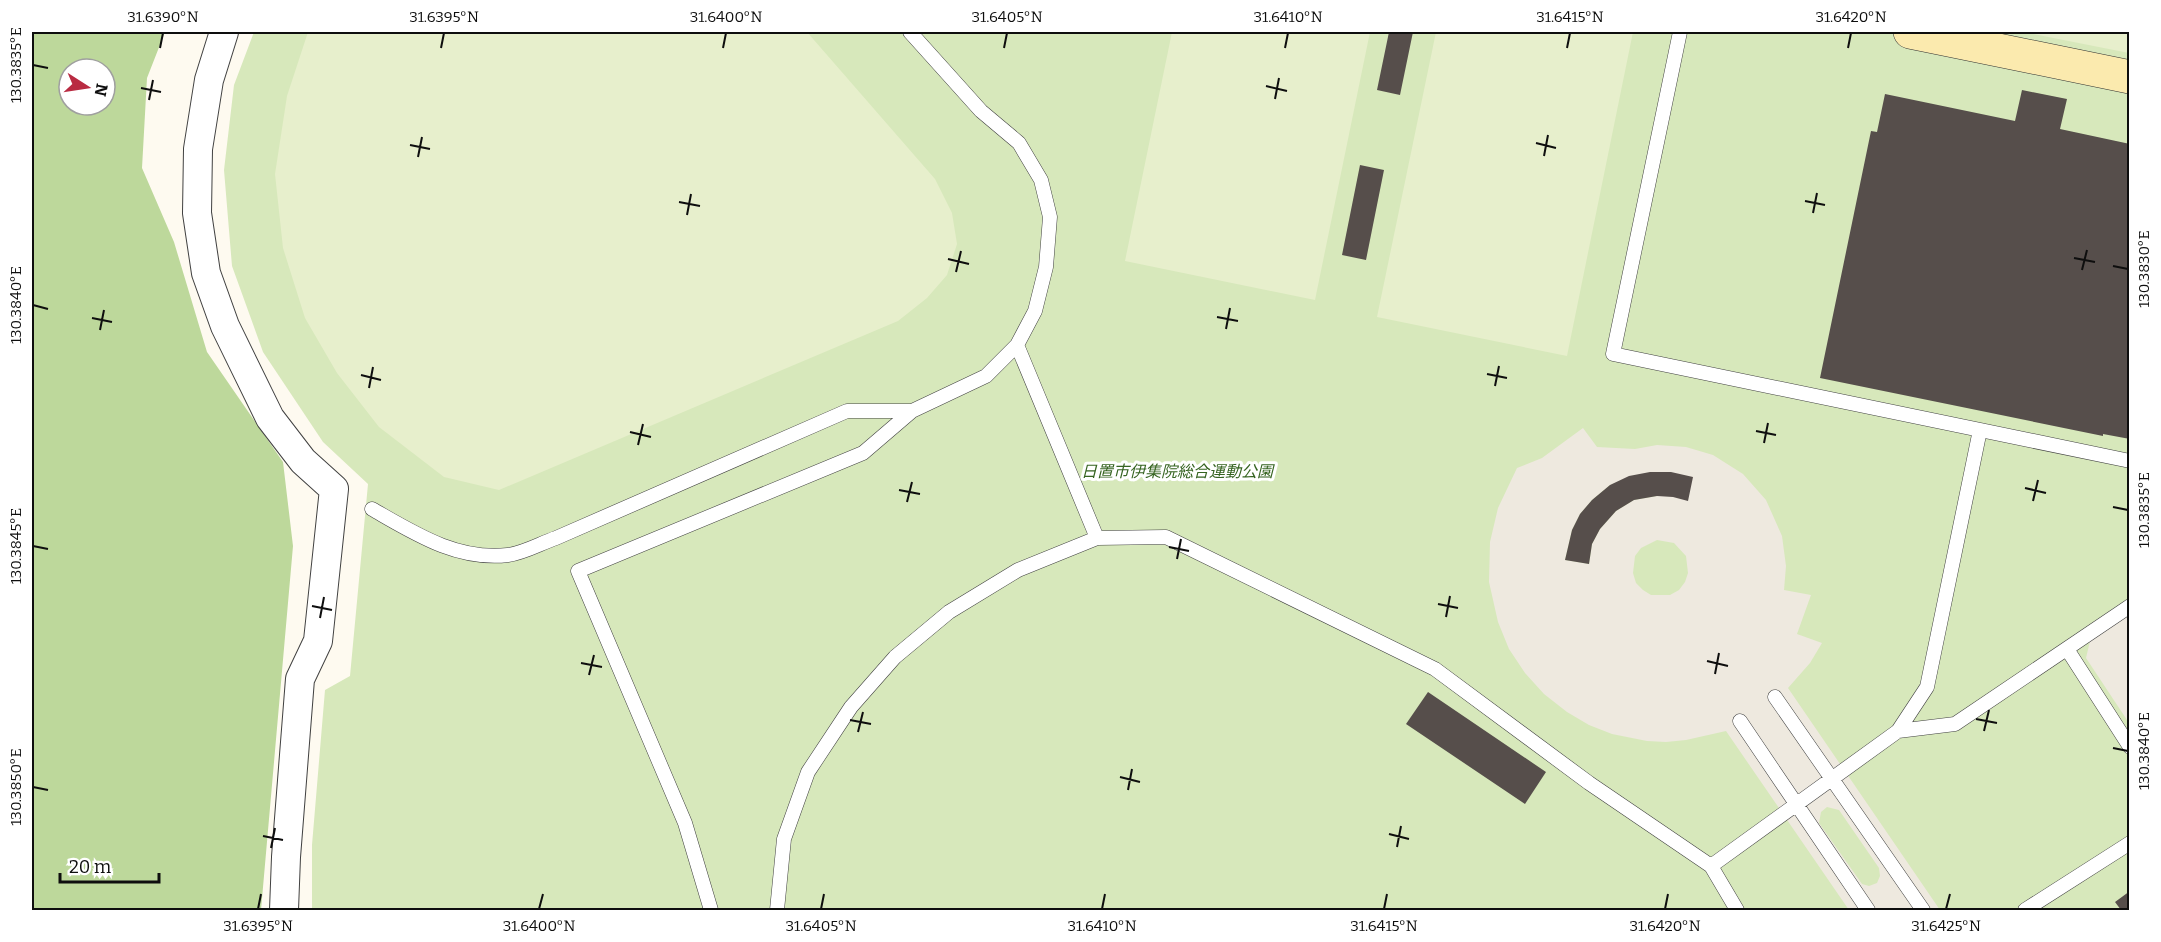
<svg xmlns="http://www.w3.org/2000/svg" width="2161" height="942" font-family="Bitter,'Noto Sans JP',serif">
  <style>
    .green { fill: #d7e8bb }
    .forest { fill: #bdd89b; fill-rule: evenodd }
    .pitch { fill: #e7efcc }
    .plaza { fill: #eee9df; fill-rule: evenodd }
    .building { fill: #564e4b }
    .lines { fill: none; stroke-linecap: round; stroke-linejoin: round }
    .lane-casing { stroke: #414141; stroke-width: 15 }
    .street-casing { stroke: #414141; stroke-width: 30 }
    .secondary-casing { stroke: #303030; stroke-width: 34 }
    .lane { stroke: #fff; stroke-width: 14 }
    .street { stroke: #fff; stroke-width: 28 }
    .secondary { stroke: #fbeaae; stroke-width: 33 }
    .ticks { fill: none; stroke: #0e0e0e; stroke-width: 2 }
    .labels { text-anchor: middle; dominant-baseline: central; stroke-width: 6; stroke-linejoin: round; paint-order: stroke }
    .park-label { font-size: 16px; font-style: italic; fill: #366421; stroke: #fff }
    .neatline { fill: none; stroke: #0e0e0e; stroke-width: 2 }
    .ticks-label { font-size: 15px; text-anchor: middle; fill: #0e0e0e }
  </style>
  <rect width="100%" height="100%" fill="#fefaf0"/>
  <!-- green -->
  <path class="green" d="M254,32H2129V910H312V845L325,690L350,676L368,484L323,442L263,352L232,266L224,170L234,85Z"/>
  <!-- forest -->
  <path class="forest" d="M32,32H165L147,78L142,168L174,242L207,352L283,462L293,546L261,910H32ZM69,69H105V105H69Z"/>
  <!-- pitch -->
  <path class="pitch" d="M308,32H807L935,179L952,213L957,244L947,275L927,298L898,321L499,490L444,477L379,427L337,373L305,318L283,248L275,174L287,96Z
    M1172,32H1370L1315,300L1125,261Z
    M1436,32H1633L1567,356L1377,317Z
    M2023,32H2129V53Z"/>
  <!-- plaza -->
  <path class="plaza" d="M1583,428L1597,447L1635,449L1657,445L1686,447L1713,455L1743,474L1766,500L1782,536L1786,566L1784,590L1811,595L1797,634L1822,643L1810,663L1788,688L1940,910H1849L1726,731L1686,740L1666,742L1647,741L1612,734L1589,725L1567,712L1544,694L1525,673L1509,649L1498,622L1489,582L1490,542L1498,508L1517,468L1542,458ZM1692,477L1657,496L1634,500L1616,511L1600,529L1592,544L1589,564L1565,560L1572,530L1580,514L1592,500L1610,485ZM1657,540L1674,543L1686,556L1688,573L1685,582L1679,590L1670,595H1651L1643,590L1636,583L1633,573L1635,556L1641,548ZM1827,807L1839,810L1879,868L1880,876L1877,883L1869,886L1862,884L1819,823L1821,812Z
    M2129,614V723L2086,658L2090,641Z"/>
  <!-- building -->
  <path class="building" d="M1389,32H1413L1400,95L1377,90Z
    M2022,90L2067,99L2060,129L2130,144V439L2103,434V436L1820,378L1871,131L1877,132L1885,94L2015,121Z
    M1360,165L1384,170L1366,260L1342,255Z
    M1650,472H1671L1693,477L1688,501L1673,497L1657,496L1634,500L1616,511L1600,529L1592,544L1589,564L1565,560L1572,530L1580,514L1592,500L1610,485L1629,476Z
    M1428,692L1546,772L1525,804L1406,724Z
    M2130,891V910H2121L2115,902Z"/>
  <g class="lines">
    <defs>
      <path id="lane" d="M1680,32L1613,354L2130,461
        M1017,345L1097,538
        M372,509C414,533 457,561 508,555C524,553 541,543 556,538L847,411H912L986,376L1017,345L1035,311L1046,267L1050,217L1041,180L1019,143L981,111L910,32
        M2067,649L2130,747
        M1775,697L1923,910
        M1740,721L1868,910
        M1898,731L1955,724L2130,606
        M1711,866L1898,731L1927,687L1980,430
        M711,910L685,823L578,571L863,453L912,411
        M777,910L784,839L808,772L851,707L895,657L949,612L1018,570L1097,538L1166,537L1435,669L1589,783L1711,866L1737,910
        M2025,910L2130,843"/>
      <path id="street" d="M224,32L209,80L198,149L197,213L206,273L225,326L270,418L303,461L334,489L318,641L300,679L286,857L284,910"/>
      <path id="secondary" d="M1910,32L2130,77"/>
    </defs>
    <!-- lane casing -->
    <use href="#lane" class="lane-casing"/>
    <!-- street casing -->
    <use href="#street" class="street-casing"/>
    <!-- secondary casing -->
    <use href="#secondary" class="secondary-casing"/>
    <!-- lane -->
    <use href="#lane" class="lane"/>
    <!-- street -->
    <use href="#street" class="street"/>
    <!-- secondary -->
    <use href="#secondary" class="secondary"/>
  </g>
  <!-- ticks -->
  <path class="ticks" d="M160,48L163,33M441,48L444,33M723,48L726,33M1004,48L1007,33M1285,48L1288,33M1567,48L1570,33M1848,48L1851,33M33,65L48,68M1266,86L1287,91M141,88L161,92M1275,99L1279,78M149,100L153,80M1536,143L1556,148M410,145L430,149M1544,156L1548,135M418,157L422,137M1805,201L1825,205M679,202L700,206M1813,213L1817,193M687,215L691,194M2074,258L2095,262M948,259L969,264M2113,266L2128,269M2082,270L2087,250M956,272L961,251M33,305L48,309M1217,317L1238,321M92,318L112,322M1226,329L1230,308M100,330L104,310M1487,374L1507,378M361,375L381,380M1495,386L1499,366M369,388L373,367M1756,431L1776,435M630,432L651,437M1764,443L1768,423M638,445L643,424M2025,488L2046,493M899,490L920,494M2033,501L2038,480M907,502L912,482M2113,507L2128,510M33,546L48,549M1169,547L1189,551M1177,559L1181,539M1438,604L1458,608M312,606L332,610M1446,617L1450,596M320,618L324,597M1707,661L1728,666M581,663L602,667M1715,674L1719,653M589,675L594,655M1976,719L1997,723M850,720L871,724M1984,731L1989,710M858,732L863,712M2113,748L2128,751M1120,777L1140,782M33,787L48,790M1128,790L1132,769M1389,834L1409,839M263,836L283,840M1397,847L1401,826M271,848L275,828M258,909L261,894M539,909L543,894M821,909L824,894M1102,909L1105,894M1384,909L1387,894M1665,909L1668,894M1946,909L1950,894"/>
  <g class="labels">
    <!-- park labels -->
    <g class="park-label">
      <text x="1177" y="471">日置市伊集院総合運動公園</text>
    </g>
  </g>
  <!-- border -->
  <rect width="2161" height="942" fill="none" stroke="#ffffff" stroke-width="66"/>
  <!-- north arrow -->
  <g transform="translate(87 87) rotate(102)"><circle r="28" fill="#ffffff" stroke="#9f9f9f" stroke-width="1.5"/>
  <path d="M0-4.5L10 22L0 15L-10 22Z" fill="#b92b42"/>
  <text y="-9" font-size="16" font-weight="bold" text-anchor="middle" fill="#0e0e0e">N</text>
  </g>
  <!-- scale -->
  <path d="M60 873v9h99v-9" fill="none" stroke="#0e0e0e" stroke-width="3"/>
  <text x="69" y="873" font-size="18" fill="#0e0e0e" stroke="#ffffff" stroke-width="4.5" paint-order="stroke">20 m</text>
  <rect x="33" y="33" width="2095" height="876" class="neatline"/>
  <g class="ticks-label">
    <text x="163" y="22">31.6390°N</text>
    <text x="444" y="22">31.6395°N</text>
    <text x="726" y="22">31.6400°N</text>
    <text x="1007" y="22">31.6405°N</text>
    <text x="1288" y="22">31.6410°N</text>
    <text x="1570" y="22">31.6415°N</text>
    <text x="1851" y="22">31.6420°N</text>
    <text transform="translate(16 65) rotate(-90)" y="5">130.3835°E</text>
    <text transform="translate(2144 269) rotate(-90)" y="5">130.3830°E</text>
    <text transform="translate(16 305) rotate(-90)" y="5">130.3840°E</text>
    <text transform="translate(2144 510) rotate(-90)" y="5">130.3835°E</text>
    <text transform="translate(16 546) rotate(-90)" y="5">130.3845°E</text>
    <text transform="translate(2144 751) rotate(-90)" y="5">130.3840°E</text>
    <text transform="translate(16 787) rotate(-90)" y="5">130.3850°E</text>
    <text x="258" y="931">31.6395°N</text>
    <text x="539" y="931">31.6400°N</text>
    <text x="821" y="931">31.6405°N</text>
    <text x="1102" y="931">31.6410°N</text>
    <text x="1384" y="931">31.6415°N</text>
    <text x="1665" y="931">31.6420°N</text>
    <text x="1946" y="931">31.6425°N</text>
  </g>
</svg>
